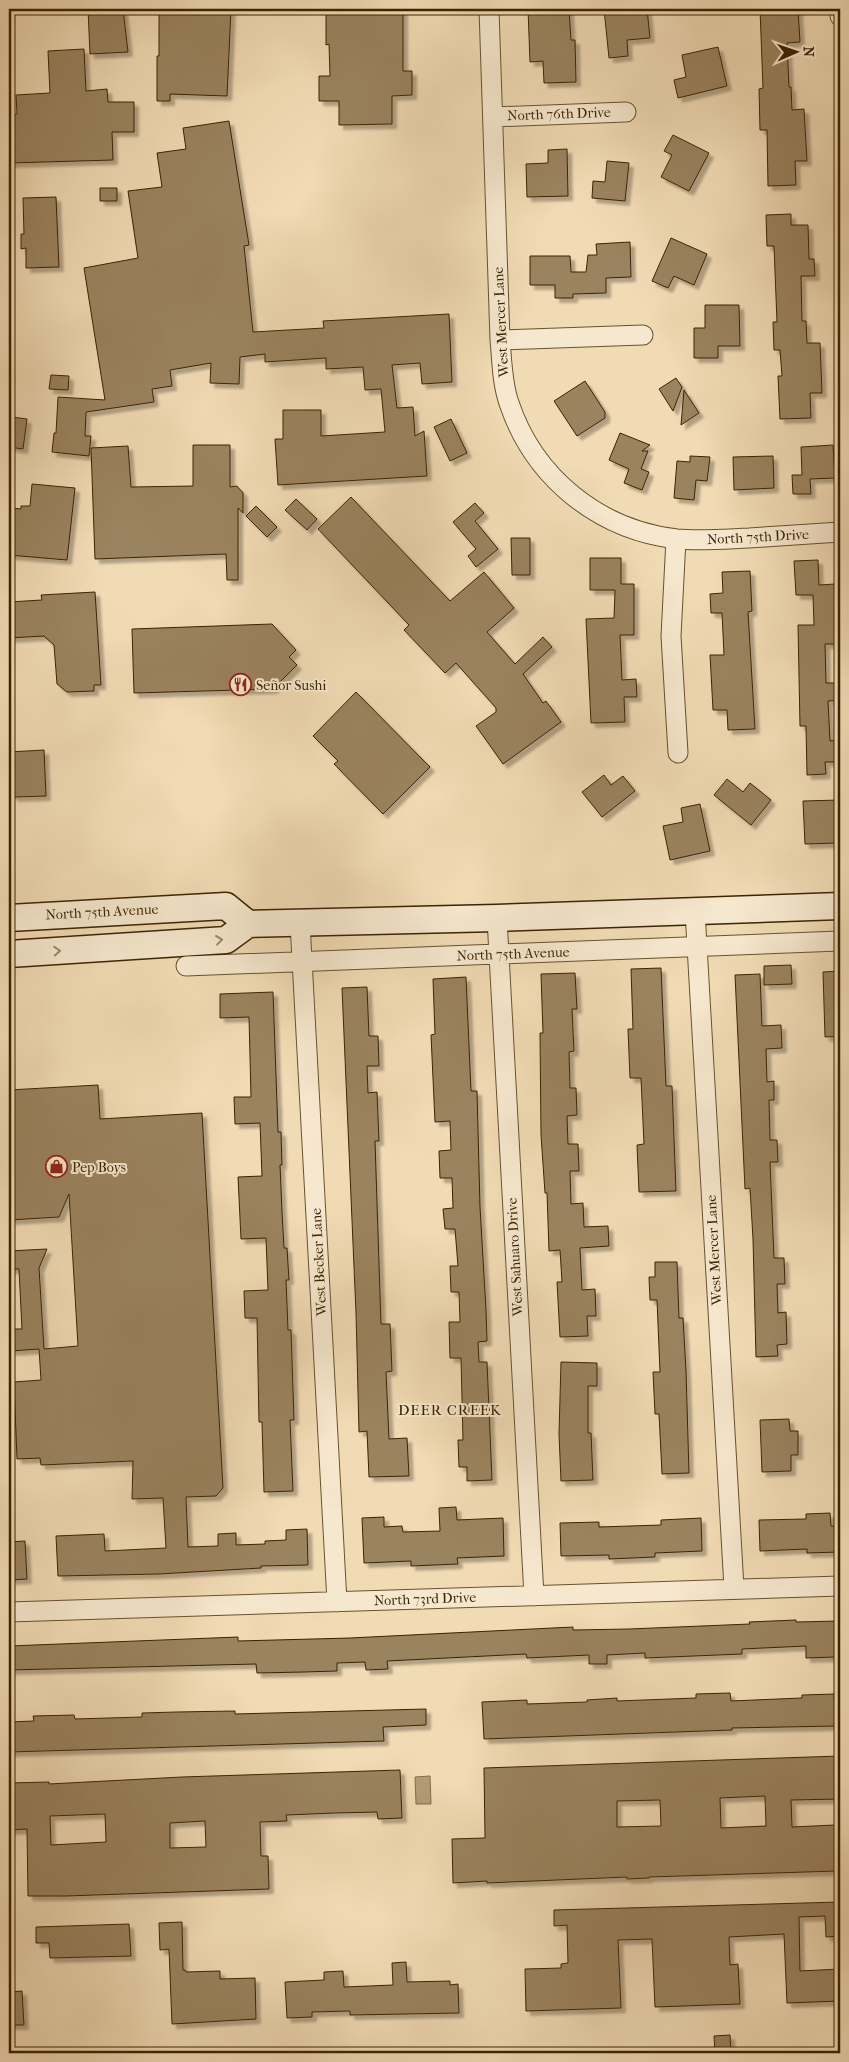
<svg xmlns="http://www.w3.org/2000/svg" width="849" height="2062" font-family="'IM FELL French Canon',serif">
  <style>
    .water { fill: #b39c77; stroke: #836c48 }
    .building { fill: #9a835e; stroke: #3c2301; fill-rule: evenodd; filter: url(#shadow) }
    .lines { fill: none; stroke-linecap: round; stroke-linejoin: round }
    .minor-casing { stroke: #69512e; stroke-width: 21 }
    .secondary-casing { stroke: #3c2301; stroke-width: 29 }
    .minor { stroke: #f6e8ce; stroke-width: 19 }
    .secondary { stroke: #f6e8ce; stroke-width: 26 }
    .oneway { stroke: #998668 }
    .labels { text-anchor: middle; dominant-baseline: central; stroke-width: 4; stroke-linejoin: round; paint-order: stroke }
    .street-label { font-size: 14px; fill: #3c2301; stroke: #f6e8ce }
    .poi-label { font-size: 14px; fill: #3c2301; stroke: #f6e8ce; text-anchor: start }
    .neighbourhood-label { font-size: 15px; letter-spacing: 1px; fill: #3c2301; stroke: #f6e8ce }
  </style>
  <defs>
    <filter id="shadow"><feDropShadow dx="4.5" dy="4.5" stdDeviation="1" flood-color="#0004"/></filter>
  </defs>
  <rect width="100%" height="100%" fill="#f1dbb4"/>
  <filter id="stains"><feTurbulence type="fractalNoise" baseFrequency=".004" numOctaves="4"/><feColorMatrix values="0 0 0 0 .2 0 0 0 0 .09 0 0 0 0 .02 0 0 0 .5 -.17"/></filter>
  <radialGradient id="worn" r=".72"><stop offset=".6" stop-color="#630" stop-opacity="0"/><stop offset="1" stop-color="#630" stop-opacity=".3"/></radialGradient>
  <!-- water -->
  <path class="water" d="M430,1776L431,1804H416L415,1777Z"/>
  <!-- building -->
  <path class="building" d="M88,9H123L128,52L90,54Z
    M159,9H231L227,96L170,94V101H157V56H159Z
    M326,9H403V71H412V95L392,96V124L339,125V101H319V76H330L329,44L326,45Z
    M528,9H569L571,40H575L576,82L544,83L543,61L530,62Z
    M604,9H647L650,38L627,40L628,56L609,58Z
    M760,9H798L800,42L787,43L789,87H791L792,110L804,109L807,161H795L796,185L768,186L767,130H760L759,89L763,88Z
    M718,47L727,86L678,98L674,80L686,77L682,55Z
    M84,49L86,91L107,89L108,102H134V132H112L113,160L9,163V114H17L16,95L50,93L48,51Z
    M229,121L249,245L244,246L253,332L324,328L323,321L449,314L452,382L422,384L420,363L392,365L397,408L413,407L415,436L424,431L427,476L278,485L275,439H283V410H321V436L385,432L381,389L365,390L363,367L326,369V358L265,362V354L240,357L239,384L210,383L211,363L170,370L172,386L152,389L154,402L86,412L85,436H91L89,456L52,452L54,433H56L58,397L105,400L84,268L138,258L128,191L162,187L157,153L186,149L183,128Z
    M673,135L709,153L689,191L661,177L672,155L664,151Z
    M567,149L568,196L527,197L526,164L548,163V150Z
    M607,161L629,163L625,201L592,198L593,181L605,182Z
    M100,188H117V201H100Z
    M56,197L59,267L26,268V248L21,249V234H24L23,198Z
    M791,214V225H808L809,259H814L815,276H801L802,321H806L807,343H820L822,393H810L811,418L780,419L778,376H782L780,350H774L773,322H777L774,246H767L766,215Z
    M671,238L707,254L694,285L674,276L668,288L652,281Z
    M630,242L631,277L606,278V293L573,294V298H555V285H530V256H570L571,272H586L588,255H597L596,244Z
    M705,305H739L740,346H718V358H694V328H705Z
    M51,375L69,376L68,390L49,389Z
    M676,378L682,387L673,411L659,389Z
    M585,381L605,412V418L577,436L554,401Z
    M684,390L699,413L681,425Z
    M12,417L27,419L23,449L9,447Z
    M451,419L467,453L450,461L434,427Z
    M620,433L650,445L642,451H648L641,469L649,472L642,490L624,483L629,469L609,460Z
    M193,445H230V487L237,486L243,493V513L238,508V580H227L226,554L95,559L91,448L128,446L131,487L193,486Z
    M833,445L835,478L810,479L811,494H793L792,475H802L801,447Z
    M690,456L710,457L707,481L696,480L694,500L674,498L677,461L690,462Z
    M773,456L774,488L734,490L733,457Z
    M32,484L75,488L67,560L9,555V510H12V508L21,509V506H30Z
    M351,497L450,601L484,572L514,608L487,632L515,664L543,637L552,647L523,674L543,703L546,701L561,722L503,764L476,726L496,712V708L456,663L445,673L404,630L409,625L318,529Z
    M296,499L317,519L307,530L285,510Z
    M475,503L484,513L475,521L498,549L476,567L468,556L476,549L453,522Z
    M256,506L277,527L267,537L246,516Z
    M511,538H530V575H512Z
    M590,558H621V584H634V635H620L622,680L636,679L637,697H624L625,722L591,723L586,619L614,618L615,590H590Z
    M818,560L819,585L835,584L838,644H825L826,683H840V700L828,701L830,741L840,740V762H825L826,774L807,775L806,726H800L798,625H814L813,595H796L794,561Z
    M750,571L752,611L748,612L755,729L728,730L727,710H713L710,655H724L722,613H711L710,594L723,593L722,572Z
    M95,592L101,685H94V691L67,692L57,684L54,645L44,636L9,638V602L42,600L41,595Z
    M272,624L296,650L289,657L297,665L273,689L134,693L132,629Z
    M356,692L430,767L383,814L334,764L338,761L313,736Z
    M44,750L46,796L14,797L9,792V752Z
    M604,775L611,785L623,776L635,791L602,817L582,792Z
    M727,779L743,792L750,783L771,800L751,825L714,795Z
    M840,800V824H836L837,843L805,844L803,801Z
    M700,804L710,851L670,860L663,826L683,822L681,808Z
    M791,965L792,984L764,985V966Z
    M661,968L666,1086H672L676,1191L639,1192L637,1145L644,1144L641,1078H630L628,1029H633L631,969Z
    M840,971V1036L825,1037L823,972Z
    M575,973L577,1009H572L574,1051L569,1052L570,1088H576L577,1115L567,1116L568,1144H578L579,1171H570L571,1204L583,1203L584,1227L608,1226L609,1246L580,1248L582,1290L595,1289L596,1316H587L588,1336L560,1337L557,1282H562L560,1250L549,1251L547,1193H545L541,1135L540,1033H543L541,974Z
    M760,974L762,1026L781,1025L782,1048L766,1049L767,1082L774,1081V1100H769L770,1140H777L778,1162H770L774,1258H784L785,1284H777L778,1313L786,1312L787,1344L777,1345L778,1356L756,1357L753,1239L750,1188L745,1189L735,975Z
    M466,977L471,1091H477L480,1207L486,1310L487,1341L478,1342L479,1362H487L492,1480L467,1481V1467H459L458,1440H463L461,1358H450L449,1322H460L459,1292H451L450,1266H458L455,1229H445L443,1209L453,1208L452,1178H440L439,1151L451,1150L450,1121L435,1122L431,1035L435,1034L433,979Z
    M367,987L369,1036H378L379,1066H367L368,1093L377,1092L379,1141H375L381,1324H390L392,1371L386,1372L389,1439L407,1438L409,1476L369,1477L367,1431L359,1432L356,1313L342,988Z
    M273,992L278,1132H281L282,1165H280L282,1212L284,1248H287L289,1280H286L288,1330H291L294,1420H290L293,1491L264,1492L262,1422H259L257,1318H245L244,1291L268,1290L266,1238L241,1239L238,1177L262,1176L260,1123L235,1124L234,1097H251L249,1017L220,1018V994Z
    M98,1085L100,1119L202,1113L223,1488L216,1496L186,1497L188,1547L218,1546V1534L236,1533V1545L265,1544V1541L286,1540V1530L307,1529L308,1565L261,1566V1568L159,1574L58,1576L56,1536L104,1534L105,1551L166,1548L163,1498L132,1499L133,1461L41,1465L40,1458L17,1459L14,1382L41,1380L39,1349L11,1351L10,1329H22L19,1269H9V1251L47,1249L39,1268L44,1349L78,1346L69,1194L59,1217L9,1220V1090Z
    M655,1262H677L679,1318H683L686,1371L689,1473L662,1474L659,1414H655L653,1372H660L657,1300H650L649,1277H655Z
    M561,1362L597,1363V1386H588V1433H591L593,1480L561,1481L559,1434Z
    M789,1419L790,1431H798V1455H791V1471L762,1472L760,1420Z
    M456,1507L457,1520L503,1518L504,1556L457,1558L458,1564L411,1566V1561L364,1563L362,1518L384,1517V1527L402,1526L403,1532L440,1531L439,1508Z
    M830,1513L831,1526H840V1552L807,1553V1549L760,1551L759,1520L806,1519V1514Z
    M701,1518L702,1551L655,1553V1557L609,1559V1555L561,1556L560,1523L599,1522V1527L661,1525V1520Z
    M25,1541L27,1579L9,1580V1542Z
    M796,1620V1622L840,1621V1647H835V1657L806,1658V1646L742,1649V1654L645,1658V1653L607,1655V1664H589V1655L527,1658L526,1654L387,1661L388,1669L366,1670L365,1662L337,1663V1671L304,1672L257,1673L256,1664L9,1670V1646L238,1637V1641L350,1638L573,1627V1630L629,1629L750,1624L749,1622Z
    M730,1693L731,1701L802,1698V1695L834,1694L836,1726L732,1728V1730L484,1739L482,1702L527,1700V1704L587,1702V1700L617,1698V1701L696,1698V1694Z
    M426,1709V1725L383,1727L384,1741L9,1752V1722L34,1721L33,1716L74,1715L75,1719L142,1717V1713L176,1712L235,1711V1714Z
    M840,1756V1799L791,1800L792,1827L835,1825L837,1871L649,1877V1878L627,1879V1877L487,1883V1881L453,1883L452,1839L485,1838L484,1768ZM765,1796L766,1826L721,1828L720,1798ZM660,1800L661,1826L617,1827V1801Z
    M400,1770L402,1818L378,1819L377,1812L335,1813L286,1815L287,1821L260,1822L261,1856H268L269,1889L66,1896H28L27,1829L9,1830V1783L49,1782V1784L182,1777ZM105,1814L106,1842L51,1845L50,1816ZM205,1821L206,1847L170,1848V1823Z
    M840,1902V1936L826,1937L825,1916L799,1917L800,1971L840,1969V2001L787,2003L784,1934L729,1937L730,1965L738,1964L740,2004L655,2007L652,1939L618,1940L621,2008L526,2011L525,1969L561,1968V1964L568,1963L567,1925L554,1926V1910Z
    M182,1922L183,1970H185L186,1972L220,1971V1979L255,1978L256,2019L172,2024L169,1949L160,1950L159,1923Z
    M129,1924L131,1956L50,1958L49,1943H36V1927Z
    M406,1962L407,1982L450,1981V1985L458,1984L459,2013L350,2015V2011L312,2012V2017L287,2018L285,1982L324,1980V1972L343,1971L344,1987L393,1985L392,1963Z
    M22,1991L24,2025H9V1992Z
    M730,2035L731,2053H715L714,2036Z"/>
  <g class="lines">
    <defs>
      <path id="minor" d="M489,9L500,340C502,361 502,383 509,403C534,478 599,530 677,539C701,541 725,539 749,538C779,536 810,534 840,532
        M840,9V16
        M493,117L626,112
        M500,340L643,335
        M676,539L671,636L678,753
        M695,911L734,1588
        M497,918L534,1596
        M300,923L337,1602
        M186,966L840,941
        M9,1612L840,1586"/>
      <path id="secondary" d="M9,918L226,906L248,924
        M9,954L226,940L248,924L497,918L840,906"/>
    </defs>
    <!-- minor casing -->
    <use href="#minor" class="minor-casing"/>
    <!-- secondary casing -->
    <use href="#secondary" class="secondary-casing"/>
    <!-- minor -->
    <use href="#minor" class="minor"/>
    <!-- secondary -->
    <use href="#secondary" class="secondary"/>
  </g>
  <!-- one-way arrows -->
  <defs><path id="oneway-chevron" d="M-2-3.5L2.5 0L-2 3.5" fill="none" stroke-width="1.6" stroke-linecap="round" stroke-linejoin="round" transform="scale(1.25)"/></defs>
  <g class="oneway">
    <use href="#oneway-chevron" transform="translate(219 940) rotate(-7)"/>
    <use href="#oneway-chevron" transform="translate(57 951) rotate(-4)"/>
  </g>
  <!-- icons -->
  <defs>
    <symbol id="restaurant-ring" viewBox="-11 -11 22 22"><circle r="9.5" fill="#f6e8ce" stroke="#8f2418" stroke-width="1.5"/><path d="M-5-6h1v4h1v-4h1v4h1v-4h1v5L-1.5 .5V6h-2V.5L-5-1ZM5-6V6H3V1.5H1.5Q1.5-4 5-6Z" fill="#8f2418"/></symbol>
    <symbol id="shop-ring" viewBox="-11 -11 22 22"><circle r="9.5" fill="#f6e8ce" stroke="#8f2418" stroke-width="1.5"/><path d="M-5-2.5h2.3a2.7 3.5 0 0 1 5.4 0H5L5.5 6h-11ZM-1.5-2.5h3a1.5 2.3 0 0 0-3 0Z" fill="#8f2418"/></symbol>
  </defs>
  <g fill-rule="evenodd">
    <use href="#restaurant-ring" x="228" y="672" width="25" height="25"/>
    <use href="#shop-ring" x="44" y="1154" width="25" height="25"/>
  </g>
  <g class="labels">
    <!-- street labels -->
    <g class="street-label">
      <text transform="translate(559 114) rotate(-2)">North 76th Drive</text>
      <text transform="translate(501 322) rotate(-93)">West Mercer Lane</text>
      <text transform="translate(758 537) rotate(-3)">North 75th Drive</text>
      <text transform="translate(102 912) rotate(-3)">North 75th Avenue</text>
      <text transform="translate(513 954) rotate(-2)">North 75th Avenue</text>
      <text transform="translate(714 1250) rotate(-93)">West Mercer Lane</text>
      <text transform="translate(515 1257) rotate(-93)">West Sahuaro Drive</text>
      <text transform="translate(319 1262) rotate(-93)">West Becker Lane</text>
      <text transform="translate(425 1599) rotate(-2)">North 73rd Drive</text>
    </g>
    <!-- poi labels -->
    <g class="poi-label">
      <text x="256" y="685">Señor Sushi</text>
      <text x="72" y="1167">Pep Boys</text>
    </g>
    <!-- neighbourhood labels -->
    <g class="neighbourhood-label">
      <text x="450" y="1410">DEER CREEK</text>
    </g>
  </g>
  <!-- margin -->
  <rect width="849" height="2062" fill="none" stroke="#f1dbb4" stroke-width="30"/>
  <rect x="10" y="10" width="829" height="2042" fill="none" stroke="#3c2301" stroke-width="2.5"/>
  <rect x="15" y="15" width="819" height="2032" fill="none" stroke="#3c2301"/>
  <!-- north arrow -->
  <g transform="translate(796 52) rotate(88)" stroke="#f6e8ce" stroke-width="4" paint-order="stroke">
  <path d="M0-4L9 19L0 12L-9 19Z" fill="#3c2301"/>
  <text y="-8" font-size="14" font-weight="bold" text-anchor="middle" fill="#3c2301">N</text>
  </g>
  <rect width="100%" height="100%" filter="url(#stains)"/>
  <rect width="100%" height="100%" fill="url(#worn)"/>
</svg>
